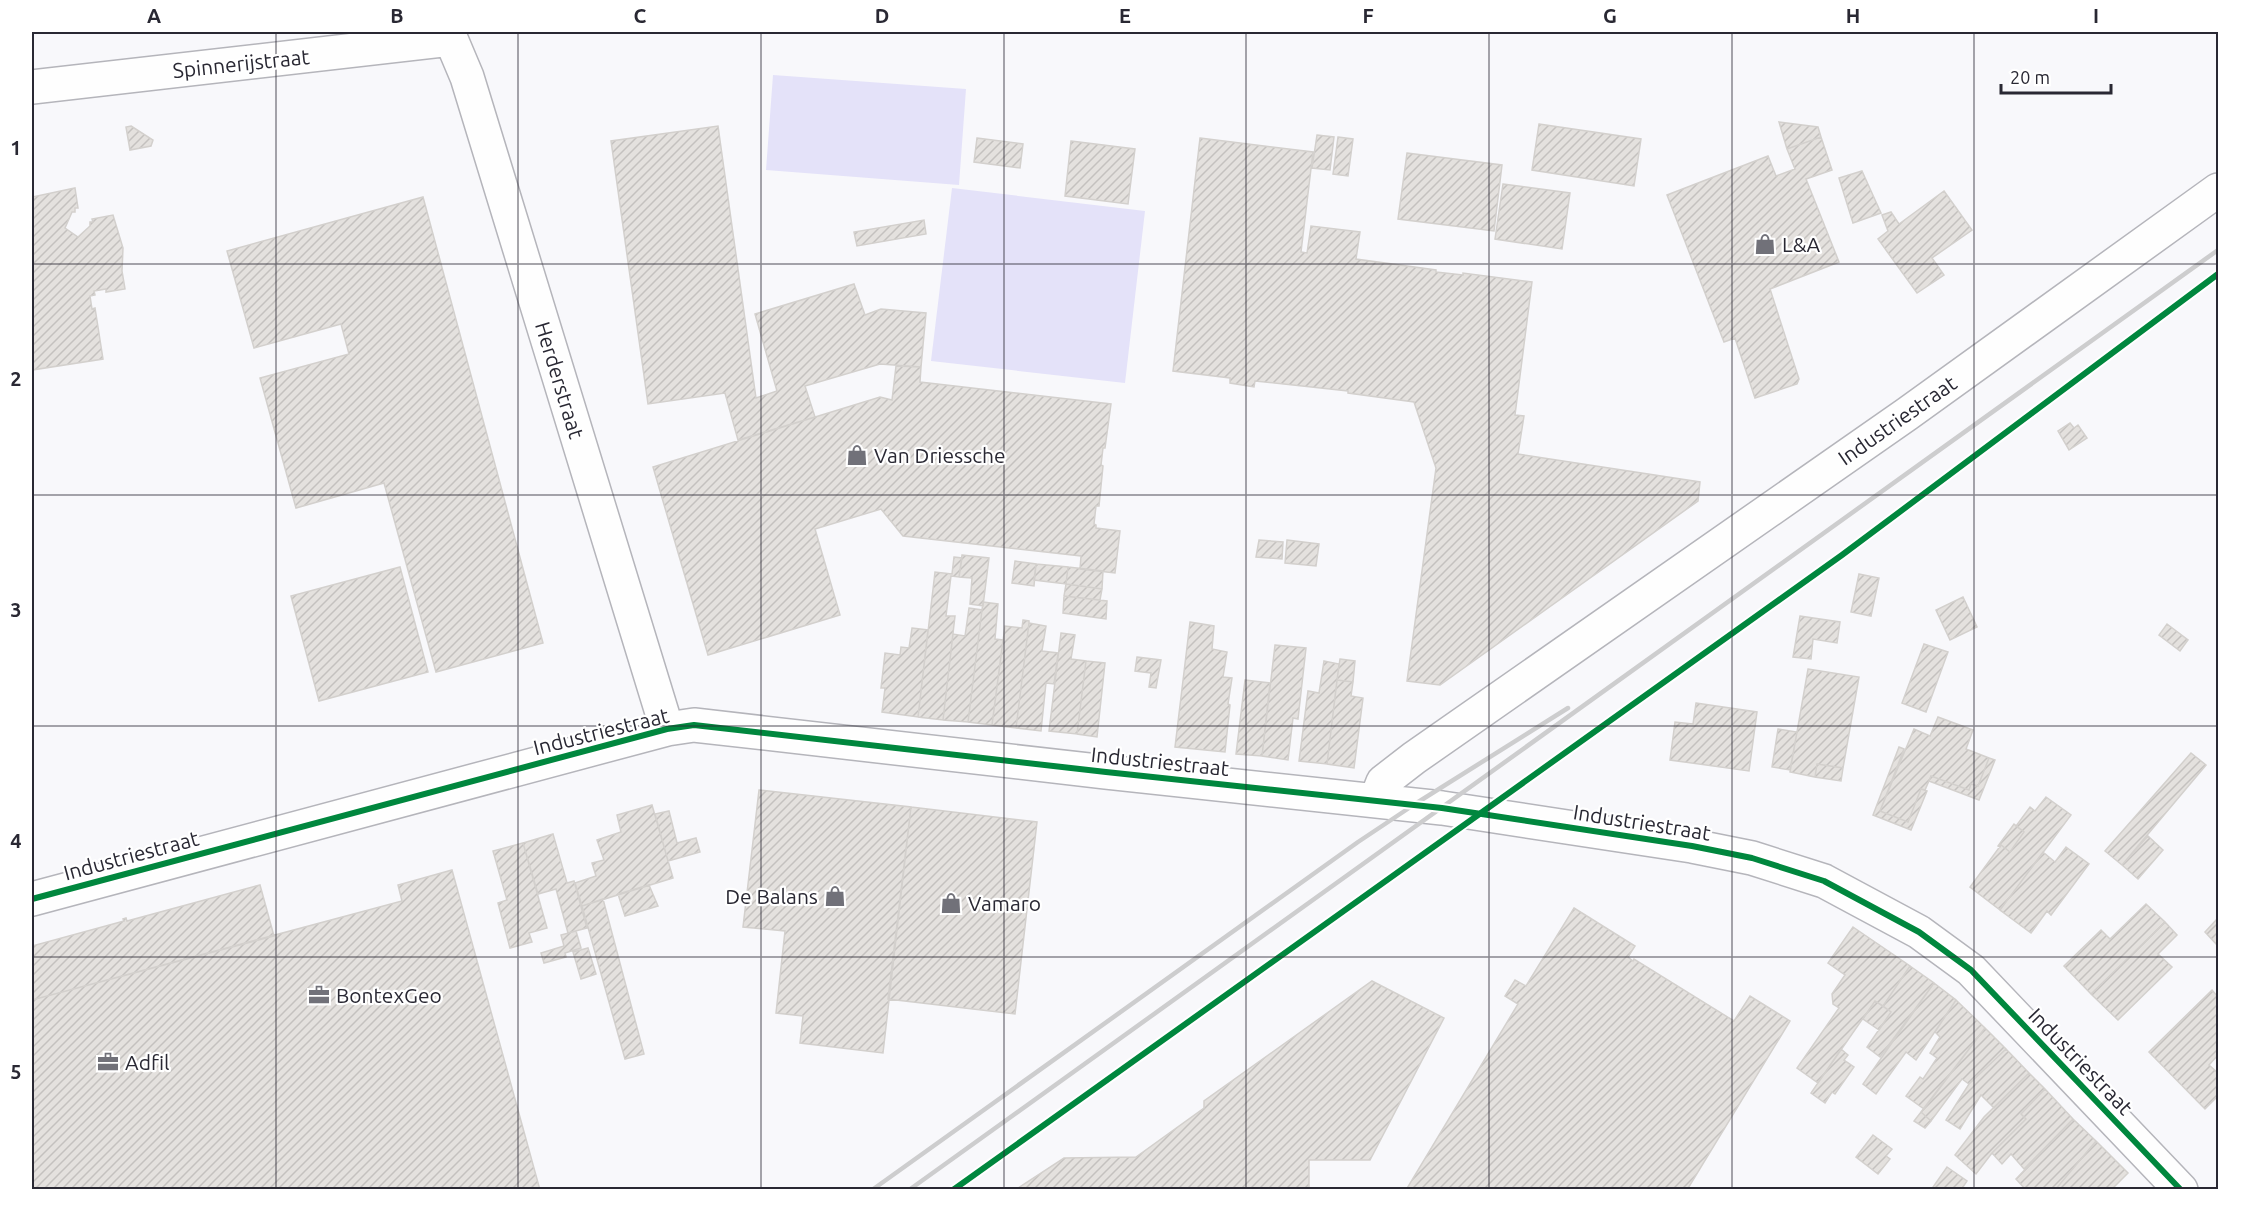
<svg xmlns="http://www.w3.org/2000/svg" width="2250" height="1221" font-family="Ubuntu,sans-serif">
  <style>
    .garden { fill: #e4e2f9 }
    .building { fill: url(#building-hatch); stroke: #d3d0cd; stroke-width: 1.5 }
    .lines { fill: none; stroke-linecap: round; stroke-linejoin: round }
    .minor-casing { stroke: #b5b5bb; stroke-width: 36 }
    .minor { stroke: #fefefe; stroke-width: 33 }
    .rail { stroke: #cdcdce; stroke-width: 4.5 }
    .cycleway-casing { stroke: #fff; stroke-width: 10 }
    .cycleway { stroke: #00873e; stroke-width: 6 }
    .grid { fill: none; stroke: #292833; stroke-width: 1.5; stroke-opacity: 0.55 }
    .labels { text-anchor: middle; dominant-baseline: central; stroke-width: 4.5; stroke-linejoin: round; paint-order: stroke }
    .street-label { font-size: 21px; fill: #292833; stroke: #fff }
    .poi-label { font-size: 21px; fill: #292833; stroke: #fff; text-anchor: start }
    .neatline { fill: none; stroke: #292833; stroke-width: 2 }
    .grid-label { font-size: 20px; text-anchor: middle; font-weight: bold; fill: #292833 }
  </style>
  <defs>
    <pattern id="building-hatch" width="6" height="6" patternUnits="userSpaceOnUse" patternTransform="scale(1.5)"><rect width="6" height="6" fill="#e4e1de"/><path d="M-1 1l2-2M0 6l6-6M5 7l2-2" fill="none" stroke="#c4c1bf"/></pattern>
  </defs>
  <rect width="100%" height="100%" fill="#f8f8fb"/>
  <!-- garden -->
  <path class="garden" d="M773,75L966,89L959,185L766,170Z
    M952,188L1145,211L1125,383L931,361Z"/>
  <!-- building -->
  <path class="building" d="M1779,122L1818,127L1821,137L1787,149Z
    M1539,124L1641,139L1634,186L1532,170Z
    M131,126L153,140L151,146L130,150L126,127Z
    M718,126L756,398L777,391L755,314L854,284L865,315L881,309L926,313L921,367L880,364L805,386L815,417L738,440L725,393L648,404L611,141Z
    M1317,135L1334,137L1330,170L1312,168Z
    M1338,137L1353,139L1348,176L1333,174Z
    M1821,137L1832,170L1806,179L1839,262L1770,289L1799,379L1797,384L1755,398L1735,338L1724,342L1667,195L1768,156L1776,176L1795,169L1787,149Z
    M977,138L1023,144L1020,168L974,162Z
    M1200,138L1313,152L1301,252L1307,253L1311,226L1360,232L1356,259L1436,270V272L1463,275V273L1532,282L1515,415L1524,416L1518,454L1700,482L1698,501L1440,685L1407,681L1436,468L1414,402L1348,393V391L1255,381L1254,387L1230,383V378L1173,371Z
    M1071,141L1135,149L1128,204L1065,196Z
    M1407,153L1502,165L1494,231L1398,219Z
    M1862,171L1881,213L1853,223L1839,178Z
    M1503,184L1570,193L1562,249L1495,239Z
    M75,188L78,208H75V212H72L65,228L78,237L90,226V222H93L92,219L113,215L123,248L122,271L125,289L106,292V289L94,291L95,295L90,296L92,309L95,308L103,359L32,370V197Z
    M1944,191L1972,230L1932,258L1944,275L1917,293L1878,239L1888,231L1882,215L1891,212L1899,224Z
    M423,197L543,643L436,672L384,483L296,508L260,378L349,354L341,324L254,348L227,251Z
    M924,220L926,234L857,246L854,232Z
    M896,366L921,367L920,382L1111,404L1105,448H1103L1101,465L1103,466L1099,506H1096L1094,524L1096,525V528L1120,531L1115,573L1080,569L1081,556L903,536L881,509L815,529L840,615L708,655L653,467L880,397L892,400Z
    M2070,423L2074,428L2078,425L2087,438L2069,450L2058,431Z
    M1259,540L1283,542L1282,559L1256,557Z
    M1287,540L1319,544L1316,566L1285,563Z
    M962,555L989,558L983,606L970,604L972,578L959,577Z
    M954,557L962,558L959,577L951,576L946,616H955L943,720L918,717L935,572L952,574Z
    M1015,561L1036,564L1034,586L1012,583Z
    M1036,564L1068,567L1066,584L1034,580Z
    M400,567L428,672L319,701L291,596Z
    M1068,567L1103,571L1102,589L1066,584Z
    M1859,574L1879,578L1871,616L1851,612Z
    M1066,584L1102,589L1100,600L1064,596Z
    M1064,596L1107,601L1106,619L1063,613Z
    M1963,597L1977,627L1950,640L1936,610Z
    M983,602L998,604L995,639L1003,640L992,725L968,722Z
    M969,608L982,610L968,722L943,720L953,634L965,636Z
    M1800,616L1840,622L1837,643L1813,639L1811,659L1793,657Z
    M1023,620L1029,621V623L1016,728L992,725L1005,626L1022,628Z
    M1190,622L1214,626L1212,649L1227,652L1223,677L1232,678L1228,704L1230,705L1225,752L1175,747Z
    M1029,623L1046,626L1042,651L1058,653L1054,684L1046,683L1041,731L1016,728Z
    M2167,624L2188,640L2180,651L2159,635Z
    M912,628L928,630L918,717L882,712L885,688H881L885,653L900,655L901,647L909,648Z
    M1061,633L1075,635L1071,659L1086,661L1077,734L1049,731Z
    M1924,644L1948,652L1926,712L1902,703Z
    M1275,645L1306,648L1298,719L1293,718L1288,760L1262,756Z
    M1137,657L1161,660L1156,688L1149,687L1151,673L1135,671Z
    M1340,659L1355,661L1353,682L1337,680Z
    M1086,661L1105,663L1097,737L1077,734Z
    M1324,661L1339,664L1327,764L1299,761L1308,691L1319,693Z
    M1808,669L1859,677L1843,768L1817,764L1815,777L1790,772Z
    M1245,680L1270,683L1262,756L1236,754Z
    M1337,680L1353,682L1351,696L1363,698L1354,768L1327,764Z
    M1696,703L1757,712L1749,771L1670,760L1675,722L1693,724Z
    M1938,717L1973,730L1966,749L1989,758L1978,786L1971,784L1969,790L1931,776L1925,790L1921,789L1908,822L1880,811L1914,729L1930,736Z
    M1778,729L1797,732L1790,770L1772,767Z
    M1899,747L1904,749L1880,811L1908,822L1921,789L1927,791L1911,830L1873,815Z
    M2191,753L2206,765L2122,865L2105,851Z
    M1989,758L1995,760L1979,800L1929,781L1931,776L1969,790L1971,784L1978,786Z
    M1817,764L1843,768L1841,781L1815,777Z
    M759,790L911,807L883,1053L800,1043L803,1016L776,1013L785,931L743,927Z
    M2046,797L2071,815L2000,910L1970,887L2001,845L2010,852L2024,832L2016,826L2030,807L2035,811Z
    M652,805L673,878L582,906L575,883L596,876L592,863L604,860L597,840L621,832L617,815Z
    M911,807L1037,822L1015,1014L888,999Z
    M669,811L677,843L696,838L700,852L668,861L655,814Z
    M2014,824L2024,832L2010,852L2001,845L2000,847L1998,846Z
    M553,834L567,883L574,881L587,928L568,933L556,889L538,894L523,843Z
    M2148,836L2163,850L2138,879L2122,865Z
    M523,843L547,928L529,933L532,942L510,948L498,903L507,900L493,851Z
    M2066,847L2089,864L2051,915L2047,911L2031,933L2000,910L2043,852L2055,862Z
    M452,870L540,1190H32V1000L402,901L398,885Z
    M260,885L274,936L32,1000V946L124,921L123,919L126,918L127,921Z
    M649,885L658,906L625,916L618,894Z
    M603,899L644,1054L625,1059L582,906Z
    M2146,904L2165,922L2091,994L2064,966L2101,930L2110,939Z
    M1574,908L1635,946L1628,957L1633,961L1634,959L1734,1021L1750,996L1790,1021L1687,1190H1406L1518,1004L1505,996L1515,980L1526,986Z
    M2218,918V946L2205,932Z
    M2165,922L2177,935L2158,954L2172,967L2118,1020L2091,994Z
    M1853,927L1910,966L1883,1006L1875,1001L1818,1083L1797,1068L1839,1008L1833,1004L1832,994L1845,975L1828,963Z
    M576,931L581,948L565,953L566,957L544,963L541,953L564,946L561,935Z
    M588,948L596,974L581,979L573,952Z
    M1910,966L1934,983L1880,1057L1867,1047L1891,1012L1883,1006Z
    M1372,981L1444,1018L1370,1160H1309V1190H1015L1064,1158L1136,1157L1204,1108V1101Z
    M1934,983L1956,1000L1916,1060L1906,1052L1876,1094L1863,1084Z
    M2212,990L2218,997V1055L2209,1065L2218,1073V1096L2205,1109L2149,1052Z
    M1956,1000L1985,1028L1924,1109L1906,1096L1920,1077L1923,1079L1937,1058L1930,1053L1940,1037L1935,1032Z
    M1875,1001L1891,1012L1879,1030L1863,1019Z
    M1985,1028L2006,1049L1969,1084L1962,1079L1931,1121L1921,1112Z
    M1841,1049L1848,1055L1844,1060L1854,1067L1835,1094L1832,1092L1825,1103L1811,1093Z
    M2006,1049L2029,1073L1994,1108L1981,1095L1960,1129L1946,1120L1969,1084Z
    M2029,1073L2045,1089L2021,1114L2026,1119L1992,1153L1976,1174L1955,1155L1984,1117Z
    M2045,1089L2073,1119L2024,1169L2011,1154L2002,1164L1992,1153L2026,1119L2021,1114Z
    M1921,1112L1931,1121L1925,1128L1914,1121Z
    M2073,1119L2096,1141L2055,1190H2026L2016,1179Z
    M1873,1135L1892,1149L1886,1156L1890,1159L1878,1174L1856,1157Z
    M2096,1141L2128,1173L2111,1190H2055Z
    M1947,1167L1967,1181L1961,1190H1937L1933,1187Z"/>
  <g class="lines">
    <defs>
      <path id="minor" d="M448,32L467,77L667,729
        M32,87L451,39
        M1376,800L1383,782L1414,758L1907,414L2218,190
        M32,899L667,729L694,725L1106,772L1442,808L1692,846L1752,858L1824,881L1919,932L1971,970L2181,1190"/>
    </defs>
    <!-- minor casing -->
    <use href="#minor" class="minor-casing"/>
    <!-- minor -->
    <use href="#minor" class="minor"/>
    <!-- rail -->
    <path class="rail" d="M872,1190L1358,842L1415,804L1568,708
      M909,1190L2218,250"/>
    <defs>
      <path id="cycleway" d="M32,899L667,729L694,725L1106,772L1442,808L1692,846L1752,858L1824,881L1919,932L1971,970L2181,1190
        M953,1190L1842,555L2218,274"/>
    </defs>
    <!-- cycleway casing -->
    <use href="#cycleway" class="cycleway-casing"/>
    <!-- cycleway -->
    <use href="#cycleway" class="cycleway"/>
  </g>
  <!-- grid -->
  <path class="grid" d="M276,32V1190M518,32V1190M761,32V1190M1004,32V1190M1246,32V1190M1489,32V1190M1732,32V1190M1974,32V1190M32,264H2218M32,495H2218M32,726H2218M32,957H2218"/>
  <!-- icons -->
  <defs>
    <symbol id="shop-bare" viewBox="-9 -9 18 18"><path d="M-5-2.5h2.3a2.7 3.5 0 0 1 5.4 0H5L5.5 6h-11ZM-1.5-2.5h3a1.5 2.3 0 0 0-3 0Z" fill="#717179" stroke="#fff" stroke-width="2.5" paint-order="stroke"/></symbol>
    <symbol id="office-bare" viewBox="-9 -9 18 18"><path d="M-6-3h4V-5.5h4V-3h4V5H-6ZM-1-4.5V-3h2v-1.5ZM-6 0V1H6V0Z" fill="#717179" stroke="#fff" stroke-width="2.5" paint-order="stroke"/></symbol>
  </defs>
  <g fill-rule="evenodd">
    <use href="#shop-bare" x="1750" y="229" width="30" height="30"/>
    <use href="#shop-bare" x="842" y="440" width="30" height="30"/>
    <use href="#shop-bare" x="820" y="881" width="30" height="30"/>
    <use href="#shop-bare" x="936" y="888" width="30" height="30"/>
    <use href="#office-bare" x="304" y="980" width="30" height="30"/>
    <use href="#office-bare" x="93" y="1047" width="30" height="30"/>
  </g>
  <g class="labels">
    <!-- street labels -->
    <g class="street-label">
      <text transform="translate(241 63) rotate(-6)">Spinnerijstraat</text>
      <text transform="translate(560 380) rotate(73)">Herderstraat</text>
      <text transform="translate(1897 420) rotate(-35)">Industriestraat</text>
      <text transform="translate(601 731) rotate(-14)">Industriestraat</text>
      <text transform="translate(1160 761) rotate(6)">Industriestraat</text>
      <text transform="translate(1642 822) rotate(9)">Industriestraat</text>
      <text transform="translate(131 855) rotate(-15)">Industriestraat</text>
      <text transform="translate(2081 1061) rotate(46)">Industriestraat</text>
    </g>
    <!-- poi labels -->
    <g class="poi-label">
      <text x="1782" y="244">L&amp;A</text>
      <text x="874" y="455">Van Driessche</text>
      <text x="818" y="896" text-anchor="end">De Balans</text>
      <text x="968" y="903">Vamaro</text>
      <text x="336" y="995">BontexGeo</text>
      <text x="125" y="1062">Adfil</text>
    </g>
  </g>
  <!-- border -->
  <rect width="2250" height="1221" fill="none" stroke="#ffffff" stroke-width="66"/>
  <!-- scale -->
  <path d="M2001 84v9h110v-9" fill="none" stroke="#292833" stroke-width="3"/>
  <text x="2010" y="84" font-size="18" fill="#292833" stroke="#ffffff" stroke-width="4.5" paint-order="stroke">20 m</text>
  <rect x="33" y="33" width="2184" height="1155" class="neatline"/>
  <g class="grid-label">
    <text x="154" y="23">A</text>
    <text x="397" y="23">B</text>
    <text x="640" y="23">C</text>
    <text x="882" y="23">D</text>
    <text x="1125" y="23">E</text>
    <text x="1368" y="23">F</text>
    <text x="1610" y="23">G</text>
    <text x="1853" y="23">H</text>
    <text x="2096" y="23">I</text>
    <text x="16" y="155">1</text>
    <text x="16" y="386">2</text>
    <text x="16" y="617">3</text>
    <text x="16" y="848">4</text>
    <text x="16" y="1079">5</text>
  </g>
</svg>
